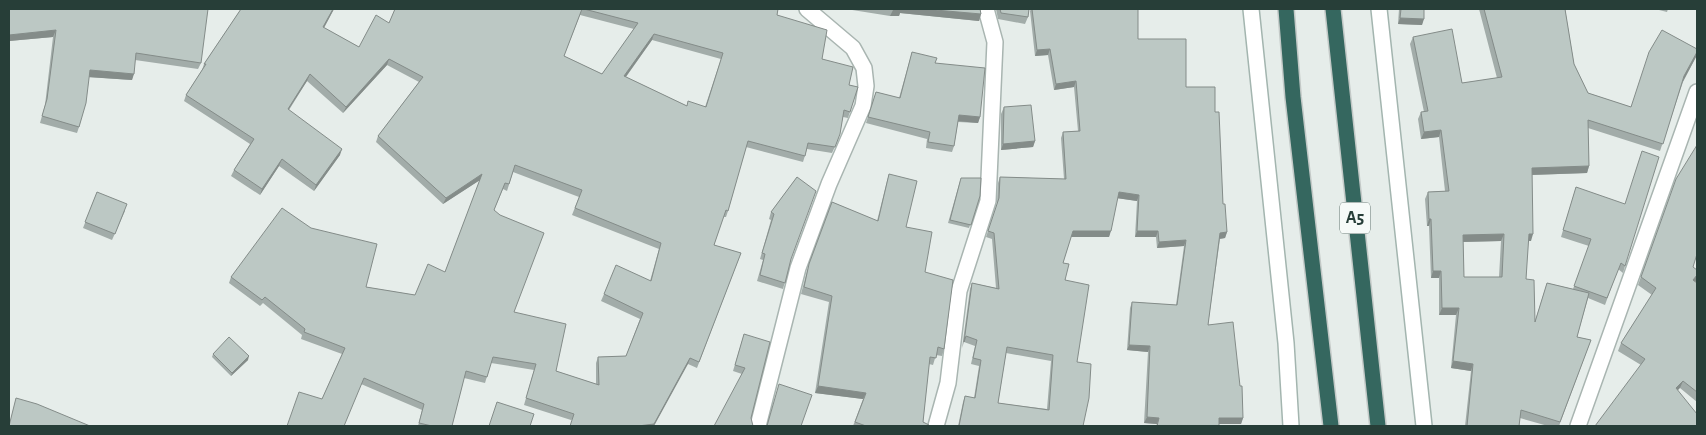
<svg xmlns="http://www.w3.org/2000/svg" width="1706" height="435" font-family="'Alegreya Sans',sans-serif">
  <style>
    .lines { fill: none; stroke-linecap: round; stroke-linejoin: round }
    .street-casing { stroke: #a9b5b1; stroke-width: 18 }
    .secondary-casing { stroke: #a3b5af; stroke-width: 18 }
    .highway-casing { stroke: #c3c9c7; stroke-width: 18 }
    .street { stroke: #fff; stroke-width: 15 }
    .secondary { stroke: #fff; stroke-width: 15 }
    .highway { stroke: #35675f; stroke-width: 15 }
    .wall { fill: #a2aca9; fill-rule: evenodd }
    .shaded-wall { fill: #848c89 }
    .building { fill: #bcc8c4; stroke: #848c89; fill-rule: evenodd }
    .labels { text-anchor: middle; dominant-baseline: central; stroke-width: 4.5; stroke-linejoin: round; paint-order: stroke }
    .shield { fill: #f6faf8; stroke: #657672; stroke-width: 1 }
    .shield-label { font-size: 18px; font-weight: bold; fill: #273e38 }
  </style>
  <rect width="100%" height="100%" fill="#e6edea"/>
  <g class="lines">
    <defs>
      <path id="street" d="M758,426L798,268L829,184L863,106L866,86L864,68L853,48L807,9
        M936,426L948,383L959,291L988,201L995,42L986,9
        M1578,426L1697,92"/>
      <path id="secondary" d="M1251,9L1286,343L1291,426
        M1379,9L1424,426"/>
      <path id="highway" d="M1286,9L1293,97L1331,426
        M1333,9L1378,426"/>
    </defs>
    <!-- street casing -->
    <use href="#street" class="street-casing"/>
    <!-- secondary casing -->
    <use href="#secondary" class="secondary-casing"/>
    <!-- highway casing -->
    <use href="#highway" class="highway-casing"/>
    <!-- street -->
    <use href="#street" class="street"/>
    <!-- secondary -->
    <use href="#secondary" class="secondary"/>
    <!-- highway -->
    <use href="#highway" class="highway"/>
  </g>
  <!-- wall -->
  <path class="wall" d="M9,9L201,63L198,69L135,60L132,80L89,77L79,127L77,133L40,123L45,105L53,37L9,41Z
    M241,9H334L324,28L359,47L389,23L395,9H778L777,15L849,85L858,87L848,118L843,117L838,140L832,153L807,149L803,162L746,147L728,211L726,217H723L714,245L741,253L697,368L688,364L571,420L524,405L534,370L491,363L485,383L464,378L452,426H418L422,410L361,384L322,399L342,354L301,339L302,335L263,303L260,306L229,283L231,277L366,287L415,295L445,272L480,180L443,204L376,142L378,136L419,82L387,65L343,113L307,81L289,110L340,155L314,191L279,166L260,195L231,176L234,170L250,144L184,101L186,95L202,70L204,64ZM580,15L634,29L602,74L564,56ZM652,40L721,59L705,107L687,106L626,77ZM513,172L579,197L572,215L659,249L650,281L604,294L601,301L640,319L626,356L598,357L596,363V384L556,371L514,312L494,210L503,189L507,191Z
    M846,9H980L981,14L979,21L900,13L899,16H890Z
    M996,9H1029L1028,17L1025,24L998,19Z
    M1031,9H1141H1138V39L1186,87L1215,112L1223,204L1227,232L1225,238L1220,239L1208,325L1243,418L1241,424H1219V426H1156L1157,424L1144,423L1148,352L1127,350L1130,308L1132,302L1176,305L1184,246L1157,248L1156,237H1135L1137,201L1117,198L1109,237H1071L1063,263L1077,362L1083,426H958L963,402L965,396L974,398L979,366L971,364L975,346L964,342L962,348L970,289L972,283L996,288L992,239L986,237L997,204L998,183L1000,177L1064,179L1061,138L1063,132L1078,131L1074,87L1054,90L1048,55L1035,56L1030,11ZM1006,353L1051,361L1047,409L998,403Z
    M1399,9H1424L1422,25L1398,24Z
    M1479,9H1565L1574,64L1588,93L1631,107L1697,49V53L1696,57L1683,82L1660,151L1588,128L1589,166L1587,173L1532,175L1531,241H1528L1526,279L1535,321L1547,283L1573,289L1589,246L1561,237L1576,187L1625,266L1623,273L1618,269L1605,305L1588,298L1577,337L1591,340L1559,426H1548L1520,418L1519,426H1465L1471,371L1451,368L1456,315H1439V278H1431L1429,226H1427L1425,199L1428,192L1445,191L1439,137L1421,139L1418,119L1421,112H1424L1410,44L1413,37L1462,83L1497,78ZM1501,241L1499,277H1464L1463,242Z
    M1655,9H1668L1667,12Z
    M912,52L935,63L980,117L978,123L958,122L954,146L952,152L926,148L927,139L866,123L876,92L899,98Z
    M1004,107L1035,141L1033,147L1001,150V114Z
    M889,174L906,227L925,272L944,349L942,356L936,355L933,365L929,364L923,422L928,426H853L863,399L815,393L829,302L801,294L807,271L832,202L877,221L887,181Z
    M797,177L791,259L783,289L757,281L763,260L760,259L771,220L769,219L771,212Z
    M1676,179L1693,267L1697,280L1695,282L1697,283V402L1680,388L1641,365L1618,351L1621,343L1652,295L1638,285Z
    M960,181L980,196L969,228L948,223Z
    M97,192L125,211L112,240L83,228Z
    M744,334L751,418L742,374L733,371Z
    M213,354L248,360L231,376L212,357Z"/>
  <!-- shaded-wall -->
  <path class="shaded-wall" d="M333,9H334L321,33L323,27Z
    M901,9H924L981,14L979,21L900,13L899,16H890L893,10Z
    M1400,18L1424,19L1422,25L1398,24Z
    M56,30L53,37L9,41V35Z
    M654,34L652,40L622,82L624,76Z
    M1050,49L1048,55L1035,56L1037,50Z
    M1697,52L1696,57L1682,83L1684,76Z
    M389,59L387,65L343,113L346,107Z
    M90,70L134,74L132,80L87,77Z
    M310,74L307,81L285,115L288,109Z
    M1076,81L1074,87L1054,90L1056,84Z
    M959,115L980,117L978,123L957,121Z
    M1441,130L1439,137L1421,139L1424,132Z
    M1035,141L1033,147L1001,150L1003,144Z
    M342,149L340,155L314,191L316,185Z
    M282,159L279,166L260,195L262,189Z
    M1589,166L1587,173L1529,175L1532,168Z
    M482,174L480,180L443,204L446,198Z
    M1119,192L1139,195L1137,201L1116,198Z
    M1429,219H1431L1429,226H1427Z
    M1073,231H1111L1109,237H1071Z
    M1137,231H1158L1156,237H1135Z
    M1227,232L1225,238L1218,239L1220,233Z
    M1504,234L1501,241L1460,242L1463,235Z
    M1529,234H1533L1531,241H1526Z
    M1186,240L1184,246L1157,248L1159,242Z
    M1433,271H1441L1439,278H1431Z
    M1697,275V280L1690,288L1693,280Z
    M1442,308H1459L1456,315H1439Z
    M1129,345L1150,346L1148,352L1127,350Z
    M249,356L248,360L231,376L232,373Z
    M690,358L688,364L654,426H638Z
    M1453,361L1473,364L1471,371L1451,368Z
    M1683,381L1680,388L1673,395L1676,388Z
    M818,386L866,393L863,399L815,393Z
    M1147,417L1159,418L1157,424L1144,423Z
    M1219,418H1243L1241,424H1217Z"/>
  <!-- building -->
  <path class="building" d="M9,9H208L201,63L136,53L134,74L90,70L86,103L79,127L42,116L47,99L56,30L9,35Z
    M241,9H333L323,27L359,47L376,15L389,23L395,9H582L564,56L602,74L638,23L584,9H778L777,15L827,30L822,59L853,67L849,85L858,87L850,112L844,110L840,134L835,147L808,143L805,156L748,141L728,211L726,210L714,245L741,253L699,362L690,358L654,424L638,426H570L574,414L526,398L536,364L493,357L487,377L466,371L452,426H432L419,423L424,404L364,378L344,426H287L299,392L322,399L345,348L304,332L305,329L265,297L262,300L231,277L282,208L311,228L377,244L366,287L415,295L428,264L445,272L482,174L446,198L378,136L423,77L389,59L346,107L310,74L288,109L342,149L316,185L282,159L262,189L234,170L254,139L186,95L206,64H204ZM654,34L723,53L706,107L688,101L687,106L624,76ZM515,165L582,190L575,208L661,243L651,281L616,265L604,294L643,313L626,356L598,357L599,385L556,371L566,324L514,312L544,233L500,215L494,210L505,183L509,184Z
    M886,9H901V10Z
    M924,9H980L981,14Z
    M1000,9H1029L1028,17L1001,13Z
    M1032,9H1138V39H1186V87H1215V112H1219L1223,204H1225L1227,232L1220,233L1208,325L1233,322L1240,386H1242L1243,418H1219V426H1157L1159,418L1147,417L1150,346L1129,345L1132,302L1177,305L1186,240L1159,242L1158,231H1137L1139,195L1119,192L1111,231H1073L1063,263L1069,264L1065,280L1089,285L1077,362L1091,364L1089,398L1083,426H959L965,396L975,398L981,360L973,358L977,340L966,336L964,342L972,283L999,289L994,233L988,231L999,198L1000,177L1066,179L1063,132L1080,131L1076,81L1056,84L1050,49L1037,50ZM1007,347L1053,355L1049,410L998,403Z
    M1401,9H1424V19L1400,18Z
    M1484,9H1565L1574,64L1588,93L1631,107L1649,52L1662,30L1697,49V52L1684,76L1663,144L1588,120L1589,166L1532,168L1533,234H1529L1526,279L1534,280L1535,322L1547,283L1589,293L1577,337L1591,340L1560,422L1521,410L1519,426H1467L1473,364L1453,361L1459,308H1442L1441,271H1433L1431,219H1429L1428,192L1449,191L1441,130L1424,132L1421,112L1428,111L1413,37L1452,29L1462,83L1502,77ZM1504,234L1502,277H1464L1463,235Z
    M912,52L937,58L935,63L985,68L980,117L959,115L954,146L928,142L930,132L868,117L876,92L900,98Z
    M1031,105L1035,141L1003,144L1004,107Z
    M1697,145V254L1693,267L1697,270V275L1693,280L1697,283V392L1683,381L1676,388L1697,414V426H1595L1645,359L1621,343L1656,288L1641,277L1676,179Z
    M1642,151L1659,157L1625,266L1621,263L1607,298L1574,286L1591,239L1563,230L1576,187L1625,204Z
    M889,174L917,181L906,227L932,232L925,272L953,280L944,349L938,347L936,358L930,357L923,422L929,425L928,426H866L855,422L866,393L818,386L832,296L804,287L809,264L832,202L878,221Z
    M797,177L816,191L791,259L785,283L760,275L765,254L762,253L774,214L771,212Z
    M961,178H981L980,196L971,225L950,220Z
    M97,192L127,204L115,234L85,222Z
    M744,334L770,342L751,418L753,426H714L745,368L735,365Z
    M229,337L249,356L232,373L213,354Z
    M779,384L812,395L801,426H767Z
    M16,398L37,404L90,426H9Z
    M497,402L534,414L530,426H489Z"/>
  <g class="labels">
    <!-- shield labels -->
    <rect class="shield" x="1340" y="202.5" width="30" height="31" rx="4"/>
    <g class="shield-label">
      <text x="1355" y="218">A5</text>
    </g>
  </g>
  <!-- border -->
  <rect width="1706" height="435" fill="none" stroke="#273e38" stroke-width="20"/>
</svg>
